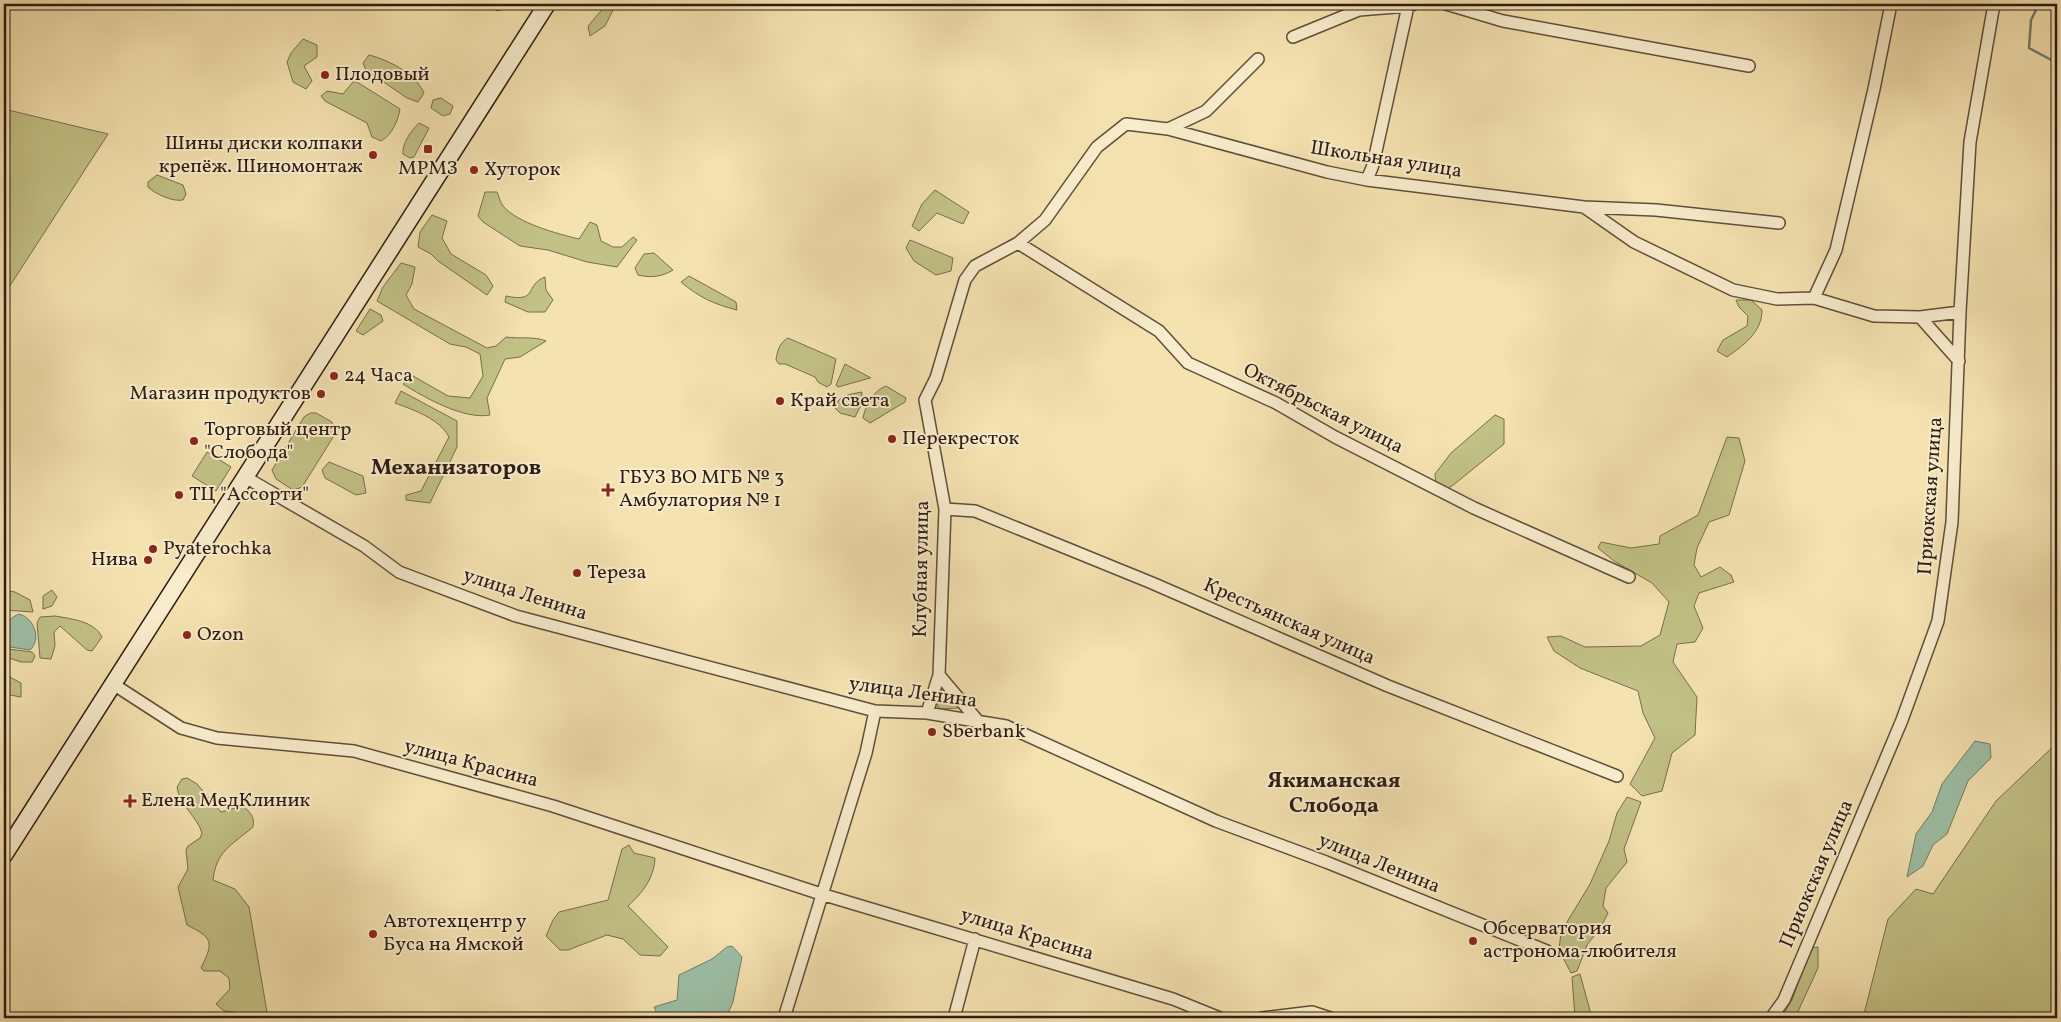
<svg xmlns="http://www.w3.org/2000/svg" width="2061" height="1022" font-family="Vollkorn,serif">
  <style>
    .green { fill: #c2c186; stroke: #786e4c }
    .water { fill: #9dbfa6; stroke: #707e6b }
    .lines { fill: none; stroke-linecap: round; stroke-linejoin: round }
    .stream { stroke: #707e6b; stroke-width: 2.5 }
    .street-casing { stroke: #5f4e3a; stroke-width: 14 }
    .secondary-casing { stroke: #2d1c12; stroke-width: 19 }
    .street { stroke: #f8eccc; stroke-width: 11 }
    .secondary { stroke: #f8eccc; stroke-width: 16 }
    .poi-dot { fill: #8f2418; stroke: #f8eccc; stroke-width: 2 }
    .labels { text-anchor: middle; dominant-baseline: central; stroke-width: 4; stroke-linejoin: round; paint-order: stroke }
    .poi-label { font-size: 20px; fill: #2d1c12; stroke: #f8eccc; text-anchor: start }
    .street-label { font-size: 20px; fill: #2d1c12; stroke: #f8eccc }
    .quarter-label { font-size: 22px; font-weight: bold; fill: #2d1c12; stroke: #f8eccc }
  </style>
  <rect width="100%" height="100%" fill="#f4e2b0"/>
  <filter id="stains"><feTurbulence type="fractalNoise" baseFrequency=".004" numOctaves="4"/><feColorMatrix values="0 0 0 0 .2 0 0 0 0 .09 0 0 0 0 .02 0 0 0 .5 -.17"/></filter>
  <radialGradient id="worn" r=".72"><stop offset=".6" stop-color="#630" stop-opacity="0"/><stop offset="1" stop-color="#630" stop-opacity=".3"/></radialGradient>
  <!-- green -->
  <path class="green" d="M491,4H521L497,11Z
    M607,4H616L605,26L590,36L588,26Z
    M303,39L317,45V57L304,66L312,81L306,89L293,82L287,62L291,53Z
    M369,55C389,60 416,74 424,93L418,102L407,98L366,70L363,63Z
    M353,82H357L400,109C398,121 392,135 381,141L372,137L367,123L325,101L321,96L327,91L343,94Z
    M441,98L453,106L450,114L443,116L431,108L433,100Z
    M4,109L108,134L4,295Z
    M419,123L429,128L414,157L410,158L403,154C402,143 411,131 419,123Z
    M157,175L183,185L186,194L183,200C173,202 155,194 148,187V182Z
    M935,190L969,212L963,224L937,213L919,231L912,226L922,204Z
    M485,192H497C499,196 500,202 503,206C517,223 558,234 579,239L590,222L597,225L601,241L613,247H622L633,237L637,240L617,267L587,262L548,250L520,246L483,222L478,216Z
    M432,215L447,221L442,238L451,254L486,275L493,286L487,295L438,261L431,254L418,247L420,232Z
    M910,240L953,258L951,271L936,275L914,261L906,248Z
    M654,253L673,270C662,277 650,278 638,275L635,268L644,254Z
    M401,263L415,267L412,284L406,295L414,309L487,348L496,346L506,337C520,339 534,336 546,341L520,357L505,359L487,398L490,415C465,420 425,398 403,384L413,376L448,396L470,398L483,376L480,354L466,347L450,344L377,301L383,287Z
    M689,276L736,302L737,310C714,304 700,298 681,282Z
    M545,277L546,290L553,300L545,312H528L505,302L506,296C539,303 524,285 545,277Z
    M1736,300H1751L1762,310C1762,332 1744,345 1727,357L1717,351L1723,340L1747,326L1748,316L1739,307Z
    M370,309L381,315L383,321L363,335L356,331Z
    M788,338L836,359L831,384L827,387L818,382L815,377L785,364H779L776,360C777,351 780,342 788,338Z
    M845,364L871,378H870L838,387L836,385Z
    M886,386L906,398L905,402L870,423L863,418C865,406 874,390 886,386Z
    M401,391L457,421V447L430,503L406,500V495L421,491L449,437C440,419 414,410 395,403Z
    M862,392L861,405L855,417L840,413L835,408C837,395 852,394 862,392Z
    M310,413H316L332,422L335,434L304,484L300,488L293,490L276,479L272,470L304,417Z
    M1495,415L1504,419V444L1452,486L1446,489L1436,485L1435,474L1451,453Z
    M1727,437L1739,438L1745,461L1729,515L1709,522L1697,548L1694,565L1701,577L1720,567L1731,575L1734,582L1699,593L1694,606L1703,628L1695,642L1677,644L1673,662L1697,697L1695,735L1672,753L1662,791L1642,796L1630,784L1655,738L1643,713L1638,691L1580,668L1554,651L1547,637L1561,636L1585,647L1641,646L1660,635L1669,602L1652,583L1614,561L1598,548L1601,542L1631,548L1659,544L1660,536L1698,515Z
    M207,452L231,467L216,491L192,476Z
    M329,462L363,476L366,493L356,495L325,478L322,470Z
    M4,590L15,592L30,600L33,612L4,610Z
    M52,590L57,597L52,606L43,609V596Z
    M55,616C72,619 94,621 102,637L92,651L87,650L60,626L54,632L55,646L51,659L40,658L37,623L40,617Z
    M4,644L8,649L32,652L35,656L32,662H21L6,657Z
    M4,674L21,683V697L10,695L4,690Z
    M941,685L958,705V708L941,709L937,706Z
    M2057,743V1018H1863L1888,919L1916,889L1933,894L1996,801Z
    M187,778L197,784L221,812L243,806C250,812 255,817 253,827C232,845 216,851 213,880L235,889L249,907L268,1018H239L234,1012L224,1011L216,1004L230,989L229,978L220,971H204L201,968C214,942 213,938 187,925L178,887L188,869L186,850L188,846L200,838L202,833C197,816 179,805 177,787L182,779Z
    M1627,797L1641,802L1624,849L1627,862L1606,888L1603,906L1608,913L1601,927L1587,945L1577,971L1571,973L1559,950L1561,932L1590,884L1609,841L1617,813Z
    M629,845L634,853L655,858C654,879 642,893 628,906L668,947L660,956L640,955L623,939L607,935L568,950H560L546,936L553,920L559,912L608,900L622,849Z
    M1818,947V968L1795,1018H1781L1792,1000L1811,948Z
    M1580,974L1592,1018H1575L1572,977Z"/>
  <!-- water -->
  <path class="water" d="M19,614C34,618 42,639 30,650L10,647C0,635 4,620 19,614Z
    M1975,741L1990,744L1991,758L1968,781L1947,834L1933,845L1923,866L1907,877L1916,834L1932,812L1942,784Z
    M732,946L742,957L733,1002L726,1018H659L654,1007L677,1000L679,975L712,959L727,947Z"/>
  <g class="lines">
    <!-- stream -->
    <path class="stream" d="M2039,4L2031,20L2029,48L2057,63"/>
    <defs>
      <path id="street" d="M1446,4L1503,21L1749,66
        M1293,37L1359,10L1408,6L1414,4
        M1168,129L1206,111L1258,59
        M1367,180L1373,165L1408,6
        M1584,207L1634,242L1733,290L1777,299L1814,298L1874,316L1920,317
        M1018,243L1159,331L1188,363L1276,403L1335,437L1474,508L1629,577
        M1814,298L1836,250L1874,89L1891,4
        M1959,361L1920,317L1960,312
        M245,477L364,546L399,572L516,616L875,711L927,713L1006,726L1216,821L1326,862L1547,951
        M945,509L975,511L1152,583L1388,686L1617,776
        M939,675L945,509L925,400L936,378L965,280L975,266L1018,243L1045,220L1097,147L1126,124L1168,129L1327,172L1367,180L1584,207L1656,210L1779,223
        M113,684L181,728L217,738L354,751L553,806L821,894L1173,999L1220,1018
        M927,713L939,675L978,721
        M784,1018L866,753L875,711
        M954,1018L975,939
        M1262,1018L1312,1012L1330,1018
        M1771,1018L1784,1000L1902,720L1938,621L1952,522L1960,312L1970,142L1994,4"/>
      <path id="secondary" d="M4,855L547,4"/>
    </defs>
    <!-- street casing -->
    <use href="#street" class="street-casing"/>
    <!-- secondary casing -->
    <use href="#secondary" class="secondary-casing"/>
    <!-- street -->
    <use href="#street" class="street"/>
    <!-- secondary -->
    <use href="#secondary" class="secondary"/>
  </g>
  <!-- markers -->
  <g class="poi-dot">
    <circle cx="325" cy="75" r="5"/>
    <rect x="423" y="144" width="10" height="10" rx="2.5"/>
    <circle cx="373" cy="155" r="5"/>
    <circle cx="474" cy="170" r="5"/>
    <circle cx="334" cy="376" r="5"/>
    <circle cx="321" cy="394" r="5"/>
    <circle cx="780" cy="401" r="5"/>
    <circle cx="892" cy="439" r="5"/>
    <circle cx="194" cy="441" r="5"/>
    <path d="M605.5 482.5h5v5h5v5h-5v5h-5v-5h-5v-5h5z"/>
    <circle cx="179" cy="495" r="5"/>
    <circle cx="153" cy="549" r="5"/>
    <circle cx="148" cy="560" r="5"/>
    <circle cx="577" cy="573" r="5"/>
    <circle cx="187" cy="635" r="5"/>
    <circle cx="932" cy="732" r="5"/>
    <path d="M127.5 793.5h5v5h5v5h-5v5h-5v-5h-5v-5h5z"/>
    <circle cx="373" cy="934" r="5"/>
    <circle cx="1473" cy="941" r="5"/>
  </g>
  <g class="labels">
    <!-- poi labels -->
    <g class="poi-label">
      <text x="335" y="75">Плодовый</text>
      <text x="363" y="144" text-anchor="end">Шины диски колпаки<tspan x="363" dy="23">крепёж. Шиномонтаж</tspan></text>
      <text x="428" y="169" text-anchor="middle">МРМЗ</text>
      <text x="484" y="170">Хуторок</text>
      <text x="344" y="376">24 Часа</text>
      <text x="311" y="394" text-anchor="end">Магазин продуктов</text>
      <text x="790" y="401">Край света</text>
      <text x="204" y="430">Торговый центр<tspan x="204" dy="23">"Слобода"</tspan></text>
      <text x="902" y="439">Перекресток</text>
      <text x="619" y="478">ГБУЗ ВО МГБ № 3<tspan x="619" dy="23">Амбулатория № 1</tspan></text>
      <text x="189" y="495">ТЦ "Ассорти"</text>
      <text x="163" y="549">Pyaterochka</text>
      <text x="138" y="560" text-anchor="end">Нива</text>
      <text x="587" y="573">Тереза</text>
      <text x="197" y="635">Ozon</text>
      <text x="942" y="732">Sberbank</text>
      <text x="141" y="801">Елена МедКлиник</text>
      <text x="383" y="922">Автотехцентр у<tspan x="383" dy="23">Буса на Ямской</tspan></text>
      <text x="1483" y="929">Обсерватория<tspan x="1483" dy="23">астронома-любителя</tspan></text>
    </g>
    <!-- street labels -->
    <g class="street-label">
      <text transform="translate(1386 160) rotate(9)">Школьная улица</text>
      <text transform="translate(1323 409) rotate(27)">Октябрьская улица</text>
      <text transform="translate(1931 496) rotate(-86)">Приокская улица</text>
      <text transform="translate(922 569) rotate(-89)">Клубная улица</text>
      <text transform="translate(525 595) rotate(18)">улица Ленина</text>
      <text transform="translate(1289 622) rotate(24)">Крестьянская улица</text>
      <text transform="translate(913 693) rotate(8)">улица Ленина</text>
      <text transform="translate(471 764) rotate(15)">улица Красина</text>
      <text transform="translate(1379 864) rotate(22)">улица Ленина</text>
      <text transform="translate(1817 874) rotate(-67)">Приокская улица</text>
      <text transform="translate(1027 935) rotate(17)">улица Красина</text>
    </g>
    <!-- quarter labels -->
    <g class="quarter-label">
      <text x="456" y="468">Механизаторов</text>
      <text x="1334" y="781">Якиманская<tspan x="1334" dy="25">Слобода</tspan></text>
    </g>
  </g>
  <!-- margin -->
  <rect width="2061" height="1022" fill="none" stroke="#f4e2b0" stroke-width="20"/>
  <rect x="5" y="5" width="2051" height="1012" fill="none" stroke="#2d1c12" stroke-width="2.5"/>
  <rect x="10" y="10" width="2041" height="1002" fill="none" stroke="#2d1c12"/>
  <rect width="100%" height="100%" filter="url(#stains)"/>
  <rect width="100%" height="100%" fill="url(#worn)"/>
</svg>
